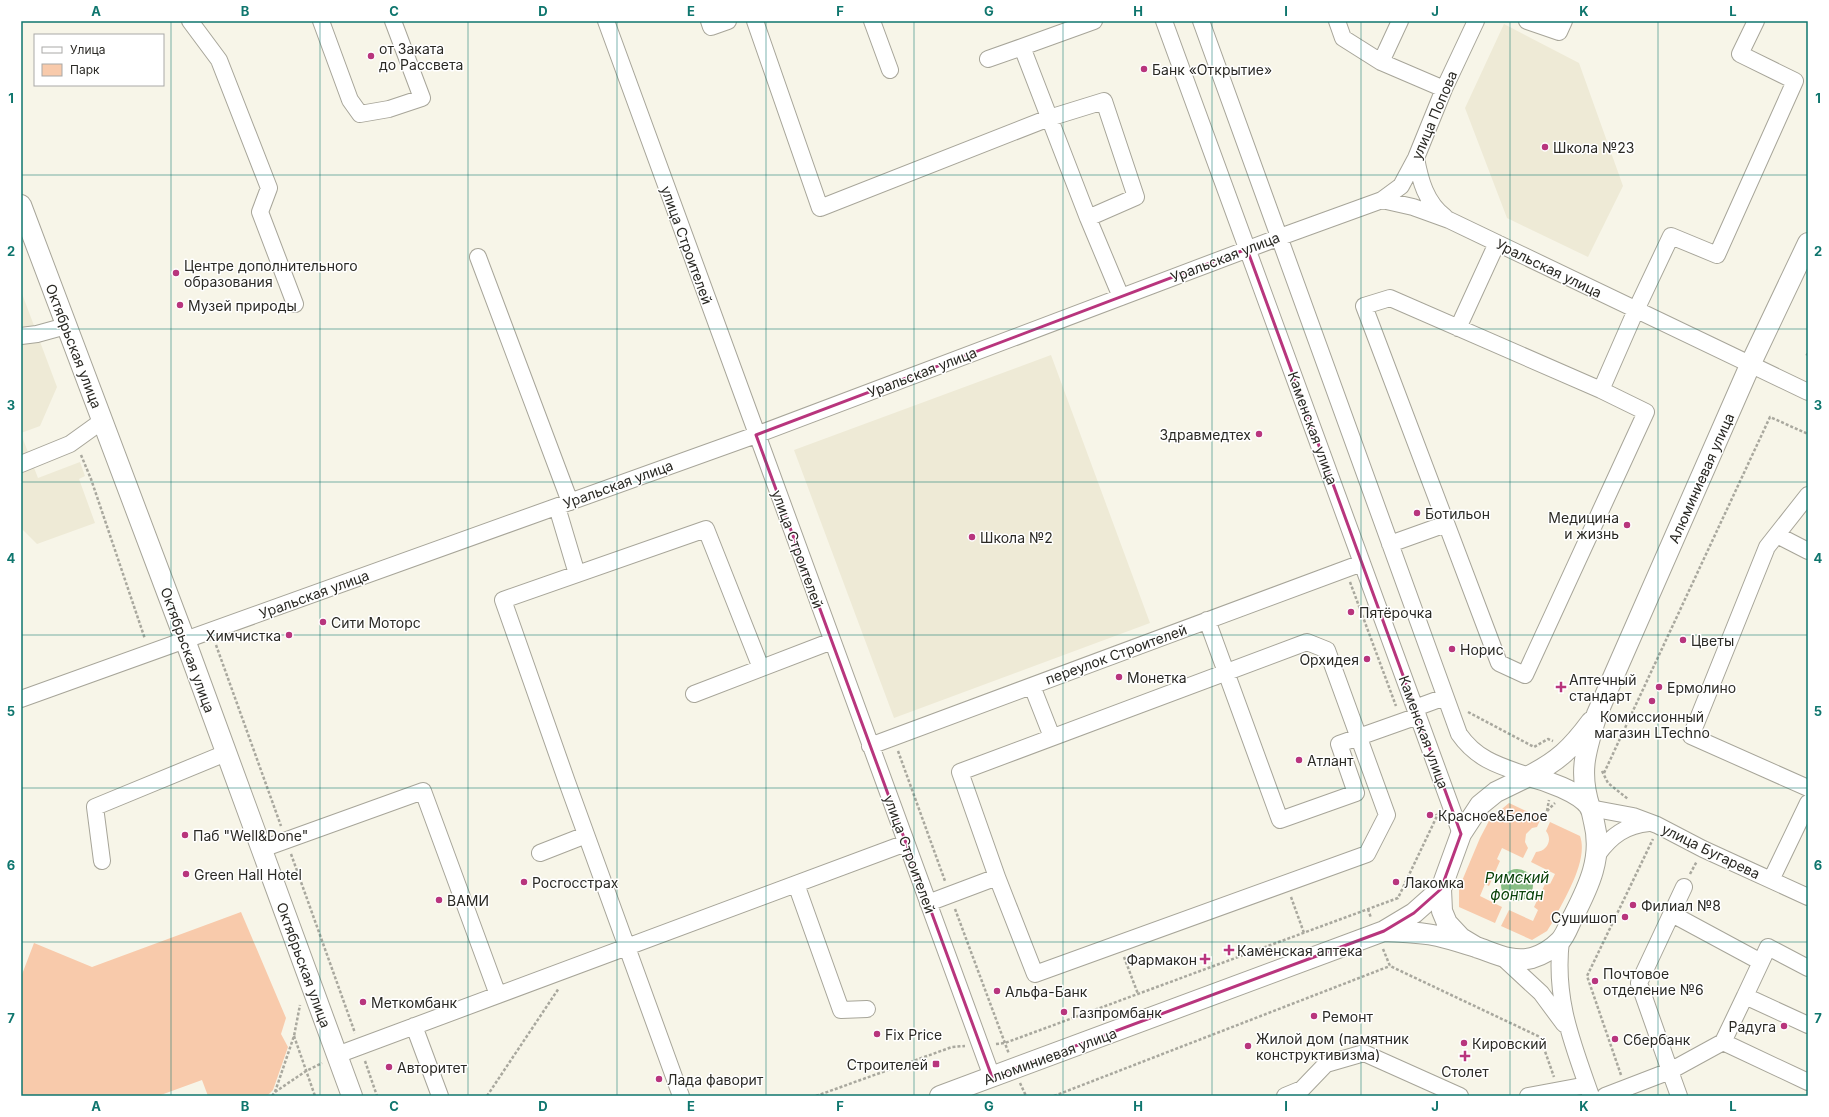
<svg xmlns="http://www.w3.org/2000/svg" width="1829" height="1117" font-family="Inter,sans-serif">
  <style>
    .built { fill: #eeead6 }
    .green { fill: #f8caab }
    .water { fill: #88bd84 }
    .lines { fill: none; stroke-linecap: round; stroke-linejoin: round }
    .minor-casing { stroke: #a7a599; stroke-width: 18 }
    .major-casing { stroke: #a7a599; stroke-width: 22 }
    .path { stroke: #a9a89e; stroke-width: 2.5; stroke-dasharray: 3 2; stroke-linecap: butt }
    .minor { stroke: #fff; stroke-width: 16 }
    .major { stroke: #fff; stroke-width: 20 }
    .marked { fill: none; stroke: #b8357d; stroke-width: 3; stroke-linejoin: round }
    .grid { fill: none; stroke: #0f766e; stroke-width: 1; stroke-opacity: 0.55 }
    .poi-dot { fill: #b8357d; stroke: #fff; stroke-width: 1.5 }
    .labels { text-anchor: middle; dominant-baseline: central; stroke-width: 3; stroke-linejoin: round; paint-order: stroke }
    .poi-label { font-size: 14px; fill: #2a2924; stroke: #fff; text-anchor: start }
    .street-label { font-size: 14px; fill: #2a2924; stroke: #fff }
    .water-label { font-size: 15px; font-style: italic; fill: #0a420a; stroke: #fff }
    .neatline { fill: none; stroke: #0f766e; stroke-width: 1.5 }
    .grid-label { font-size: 13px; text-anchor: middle; font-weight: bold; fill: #0f766e }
  </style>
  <rect width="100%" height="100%" fill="#f7f5e8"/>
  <!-- built -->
  <path class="built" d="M1504,24L1579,63L1623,186L1588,257L1507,218L1465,108Z
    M21,291L57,387L40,426L21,433Z
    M1051,355L1150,623L894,718L794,450Z
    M21,434L38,478L80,462L85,476L79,479L95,523L37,544L21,528Z"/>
  <!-- green -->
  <path class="green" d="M1509,803L1541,818L1537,827L1532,828L1526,834L1525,842L1528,848L1523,858L1502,848L1497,859L1500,861L1489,886L1485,884L1480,896L1502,907L1495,923L1459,907V888L1480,838L1490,819Z
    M1550,822L1580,836C1589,861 1563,901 1552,923L1547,931L1532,940L1501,926L1509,910L1533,921L1538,910L1534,907L1546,882L1550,884L1555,874L1531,862L1536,852C1547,851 1553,840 1546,831Z
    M241,912L286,1018L281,1034L288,1047L273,1090L267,1096H208L202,1080L158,1096H21V977L34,943L92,967Z"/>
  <!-- water -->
  <path class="water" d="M1501 885a16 16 0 1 1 32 0a16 16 0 1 1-32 0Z"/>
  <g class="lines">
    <defs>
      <path id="minor" d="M190,21L219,60L269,188L260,212L295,304
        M321,21L350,100L360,114L389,109L422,98L393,21
        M606,21L992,1077
        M709,21L711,27L728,21
        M755,21L820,208L1049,118L1104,101L1136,197L1088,218
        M872,21L890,70
        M1094,21L1022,47L1088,218L1121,297
        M1164,21L1461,834
        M1201,21L1459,734C1477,760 1500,766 1529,776
        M1337,21L1343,38L1381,62L1444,89
        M1527,21L1559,32L1564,21
        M988,59L1022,47
        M1381,62L1400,21
        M1416,158C1420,180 1426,203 1445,217
        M1382,200L1401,186L1416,158L1444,89L1476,21
        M478,257L570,502
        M1390,298L1601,390L1646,412L1525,675L1499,663L1364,306Z
        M1458,328L1497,243
        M21,336L37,334L66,326
        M1601,390L1636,310L1671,236L1717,255L1795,81L1740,54L1756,21
        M21,464L70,444L102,421
        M1808,495L1767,547L1691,736L1808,788
        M557,507L577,574
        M1777,535L1808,551
        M1390,544L1446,524
        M1207,620L1280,820L1356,793L1339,744L1418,716
        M1032,686L1052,737
        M694,694L832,641
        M21,699L756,435L1280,237L1382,200L1413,207L1449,220L1808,392
        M1415,708L1445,697
        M870,746L1362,563
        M1590,808L1633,816L1657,825L1703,849L1808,897
        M262,849L423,791L498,995
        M540,853L586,835
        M1598,854C1611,836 1626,825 1649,823
        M102,861L95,807L226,753
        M1771,880L1808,803
        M796,884L841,1010L867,1009
        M928,903L997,877L1035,974L1367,854L1387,815L1327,650L1307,642L960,772L997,877
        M1672,914L1761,962
        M1561,940C1554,999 1572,1042 1591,1096
        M1501,956L1541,993L1564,1024
        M1745,996L1768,947L1808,968
        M414,1026L440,1096
        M1723,1042L1808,1082
        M337,1055L906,843
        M681,1096L567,782L503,600L706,529L761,668
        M1285,1096L1302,1089L1326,1064L1364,1053L1460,1096
        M1528,1096L1587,1085
        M1605,1096L1670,1071L1639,983L1684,887
        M1679,1096L1670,1071L1723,1042L1745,996L1808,1025"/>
      <path id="major" d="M21,205L185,640L352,1096
        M1529,776C1558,761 1571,749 1591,722
        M1590,808C1578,771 1586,750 1597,714L1751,363L1808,243
        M1384,931C1402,932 1420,932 1438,936C1451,939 1463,943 1476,947C1494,953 1512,963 1532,958C1542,955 1552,949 1560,941C1566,935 1569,924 1573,917C1589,886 1603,857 1594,822C1593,818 1592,811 1590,807C1580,792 1545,780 1529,776L1496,792L1480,805L1461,834L1441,889L1442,911L1447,923L1461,938L1476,947
        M940,1096L1384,931L1414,913L1441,889"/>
    </defs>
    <!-- minor casing -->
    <use href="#minor" class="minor-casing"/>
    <!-- major casing -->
    <use href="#major" class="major-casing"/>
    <!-- path -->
    <path class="path" d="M1806,354L1808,355
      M81,455L91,479L145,639
      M1350,582L1396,706
      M216,645L281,826
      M1468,712L1534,747L1548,739L1553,741
      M898,751L945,881
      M1602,771L1608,783L1628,799
      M1604,773L1770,417L1808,434
      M1547,811L1555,803
      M1547,811L1549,800
      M291,854L355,1033
      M1690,874L1697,861
      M1291,897L1304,933
      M955,909L1009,1054
      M1368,909L1371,918
      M1383,949L1390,966L1540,1037L1554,1077
      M1124,957L1138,994
      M294,1036L315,1096
      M996,1044L1005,1043L1398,898L1437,816L1436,814
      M365,1061L377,1096
      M1621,1075L1587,976L1653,839
      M1020,1083L1026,1096
      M275,1092L306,1071L322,1063
      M272,1096L275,1092L294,1036L300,1005
      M487,1096L559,988
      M816,1096L952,1047L965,1046
      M1054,1096L1390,966"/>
    <!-- minor -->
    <use href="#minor" class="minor"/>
    <!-- major -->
    <use href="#major" class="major"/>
  </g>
  <!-- marked area -->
  <path class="marked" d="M1247,249L1461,834L1441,889L1414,913L1384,931L992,1077L756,435Z"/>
  <!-- grid -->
  <path class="grid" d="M171,21V1096M320,21V1096M468,21V1096M617,21V1096M766,21V1096M914,21V1096M1063,21V1096M1212,21V1096M1361,21V1096M1510,21V1096M1658,21V1096M21,175H1808M21,329H1808M21,482H1808M21,635H1808M21,788H1808M21,942H1808"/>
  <!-- markers -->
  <g class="poi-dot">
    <circle cx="371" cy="56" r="4"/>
    <circle cx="1144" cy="69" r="4"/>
    <circle cx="1545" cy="147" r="4"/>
    <circle cx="176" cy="273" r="4"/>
    <circle cx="180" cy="305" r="4"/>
    <circle cx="1259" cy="434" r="4"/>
    <circle cx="1417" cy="513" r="4"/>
    <circle cx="1627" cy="525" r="4"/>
    <circle cx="972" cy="537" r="4"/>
    <circle cx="1351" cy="612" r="4"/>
    <circle cx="323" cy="622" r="4"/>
    <circle cx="289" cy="635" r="4"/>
    <circle cx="1683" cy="640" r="4"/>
    <circle cx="1452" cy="649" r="4"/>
    <circle cx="1367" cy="659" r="4"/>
    <circle cx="1119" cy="677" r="4"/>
    <path d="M1559 681h4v4h4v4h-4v4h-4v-4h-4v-4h4z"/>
    <circle cx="1659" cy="687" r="4"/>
    <circle cx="1652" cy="701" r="4"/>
    <circle cx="1299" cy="760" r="4"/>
    <circle cx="1430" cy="815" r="4"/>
    <circle cx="185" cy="835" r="4"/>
    <circle cx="186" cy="874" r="4"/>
    <circle cx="524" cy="882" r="4"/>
    <circle cx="1396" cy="882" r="4"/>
    <circle cx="439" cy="900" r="4"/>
    <circle cx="1633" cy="905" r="4"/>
    <circle cx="1625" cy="917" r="4"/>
    <path d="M1227 944h4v4h4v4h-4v4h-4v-4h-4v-4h4z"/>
    <path d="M1203 953h4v4h4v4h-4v4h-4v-4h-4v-4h4z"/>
    <circle cx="1595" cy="981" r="4"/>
    <circle cx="997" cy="991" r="4"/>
    <circle cx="363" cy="1002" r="4"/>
    <circle cx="1064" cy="1012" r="4"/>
    <circle cx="1314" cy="1016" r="4"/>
    <circle cx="1784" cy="1026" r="4"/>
    <circle cx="877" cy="1034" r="4"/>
    <circle cx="1615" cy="1039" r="4"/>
    <circle cx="1464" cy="1043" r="4"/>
    <circle cx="1248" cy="1046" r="4"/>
    <path d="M1463 1050h4v4h4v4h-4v4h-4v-4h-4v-4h4z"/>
    <rect x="932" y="1060" width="8" height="8" rx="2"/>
    <circle cx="389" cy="1067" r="4"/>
    <circle cx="659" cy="1079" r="4"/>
  </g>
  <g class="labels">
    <!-- poi labels -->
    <g class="poi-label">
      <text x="379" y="48">от Заката<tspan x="379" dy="16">до Рассвета</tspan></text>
      <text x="1152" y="69">Банк «Открытие»</text>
      <text x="1553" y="147">Школа №23</text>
      <text x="184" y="265">Центре дополнительного<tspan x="184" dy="16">образования</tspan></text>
      <text x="188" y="305">Музей природы</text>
      <text x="1251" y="434" text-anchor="end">Здравмедтех</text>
      <text x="1425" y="513">Ботильон</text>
      <text x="1619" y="517" text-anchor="end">Медицина<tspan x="1619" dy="16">и жизнь</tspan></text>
      <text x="980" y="537">Школа №2</text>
      <text x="1359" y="612">Пятёрочка</text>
      <text x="331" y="622">Сити Моторс</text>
      <text x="281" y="635" text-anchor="end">Химчистка</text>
      <text x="1691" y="640">Цветы</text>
      <text x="1460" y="649">Норис</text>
      <text x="1359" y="659" text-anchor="end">Орхидея</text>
      <text x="1127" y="677">Монетка</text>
      <text x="1569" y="679">Аптечный<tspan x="1569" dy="16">стандарт</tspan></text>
      <text x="1667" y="687">Ермолино</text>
      <text x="1652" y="716" text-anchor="middle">Комиссионный<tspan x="1652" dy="16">магазин LTechno</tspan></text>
      <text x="1307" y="760">Атлант</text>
      <text x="1438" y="815">Красное&amp;Белое</text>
      <text x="193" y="835">Паб "Well&amp;Done"</text>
      <text x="194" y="874">Green Hall Hotel</text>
      <text x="532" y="882">Росгосстрах</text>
      <text x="1404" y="882">Лакомка</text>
      <text x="447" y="900">ВАМИ</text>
      <text x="1641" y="905">Филиал №8</text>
      <text x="1617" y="917" text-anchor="end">Сушишоп</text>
      <text x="1237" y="950">Каменская аптека</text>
      <text x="1197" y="959" text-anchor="end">Фармакон</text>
      <text x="1603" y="973">Почтовое<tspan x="1603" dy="16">отделение №6</tspan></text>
      <text x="1005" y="991">Альфа-Банк</text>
      <text x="371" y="1002">Меткомбанк</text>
      <text x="1072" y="1012">Газпромбанк</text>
      <text x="1322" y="1016">Ремонт</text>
      <text x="1776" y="1026" text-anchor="end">Радуга</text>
      <text x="885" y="1034">Fix Price</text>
      <text x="1256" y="1038">Жилой дом (памятник<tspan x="1256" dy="16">конструктивизма)</tspan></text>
      <text x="1623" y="1039">Сбербанк</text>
      <text x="1472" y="1043">Кировский</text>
      <text x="928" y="1064" text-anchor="end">Строителей</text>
      <text x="397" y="1067">Авторитет</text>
      <text x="1465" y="1071" text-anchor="middle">Столет</text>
      <text x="667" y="1079">Лада фаворит</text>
    </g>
    <!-- street labels -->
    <g class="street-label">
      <text transform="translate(1434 115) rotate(-67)">улица Попова</text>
      <text transform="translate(687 245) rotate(70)">улица Строителей</text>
      <text transform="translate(1225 257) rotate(-21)">Уральская улица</text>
      <text transform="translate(1549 268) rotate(26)">Уральская улица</text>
      <text transform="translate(74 346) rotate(69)">Октябрьская улица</text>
      <text transform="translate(922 372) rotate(-21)">Уральская улица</text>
      <text transform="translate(1313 428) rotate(70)">Каменская улица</text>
      <text transform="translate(1701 478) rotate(-66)">Алюминиевая улица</text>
      <text transform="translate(618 484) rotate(-20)">Уральская улица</text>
      <text transform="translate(798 549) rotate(70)">улица Строителей</text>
      <text transform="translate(314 594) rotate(-20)">Уральская улица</text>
      <text transform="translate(188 650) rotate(70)">Октябрьская улица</text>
      <text transform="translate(1116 654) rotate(-20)">переулок Строителей</text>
      <text transform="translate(1424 732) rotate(70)">Каменская улица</text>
      <text transform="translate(1711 851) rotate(26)">улица Бугарева</text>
      <text transform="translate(910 854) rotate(70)">улица Строителей</text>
      <text transform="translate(304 965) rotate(70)">Октябрьская улица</text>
      <text transform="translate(1050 1056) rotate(-20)">Алюминиевая улица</text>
    </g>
    <!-- water labels -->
    <g class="water-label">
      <text x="1517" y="877">Римский<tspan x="1517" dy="17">фонтан</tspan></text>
    </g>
  </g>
  <!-- border -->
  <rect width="1829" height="1117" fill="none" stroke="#ffffff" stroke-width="44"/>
  <!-- legend -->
  <rect x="34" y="34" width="130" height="52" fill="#ffffff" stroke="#aaa9a7"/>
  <rect x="42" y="47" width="20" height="6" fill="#ffffff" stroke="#aaa9a7"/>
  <text x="70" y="54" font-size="12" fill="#2a2924">Улица</text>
  <rect x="42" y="64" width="20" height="12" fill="#f8caab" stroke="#aaa9a7"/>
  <text x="70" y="74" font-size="12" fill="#2a2924">Парк</text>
  <rect x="22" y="22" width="1785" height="1073" class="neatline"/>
  <g class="grid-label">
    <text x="96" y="16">A</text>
    <text x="245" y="16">B</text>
    <text x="394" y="16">C</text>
    <text x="543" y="16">D</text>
    <text x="691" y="16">E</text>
    <text x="840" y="16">F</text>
    <text x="989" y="16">G</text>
    <text x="1138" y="16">H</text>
    <text x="1286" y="16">I</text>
    <text x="1435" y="16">J</text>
    <text x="1584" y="16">K</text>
    <text x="1733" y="16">L</text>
    <text x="11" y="103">1</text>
    <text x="1818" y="103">1</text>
    <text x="11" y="256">2</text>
    <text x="1818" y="256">2</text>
    <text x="11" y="410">3</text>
    <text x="1818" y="410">3</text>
    <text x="11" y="563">4</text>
    <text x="1818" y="563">4</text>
    <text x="11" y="716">5</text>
    <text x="1818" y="716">5</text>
    <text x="11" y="870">6</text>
    <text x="1818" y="870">6</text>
    <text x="11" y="1023">7</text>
    <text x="1818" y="1023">7</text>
    <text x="96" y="1111">A</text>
    <text x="245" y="1111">B</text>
    <text x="394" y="1111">C</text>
    <text x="543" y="1111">D</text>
    <text x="691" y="1111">E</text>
    <text x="840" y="1111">F</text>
    <text x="989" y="1111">G</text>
    <text x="1138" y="1111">H</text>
    <text x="1286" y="1111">I</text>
    <text x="1435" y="1111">J</text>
    <text x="1584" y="1111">K</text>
    <text x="1733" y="1111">L</text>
  </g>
</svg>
